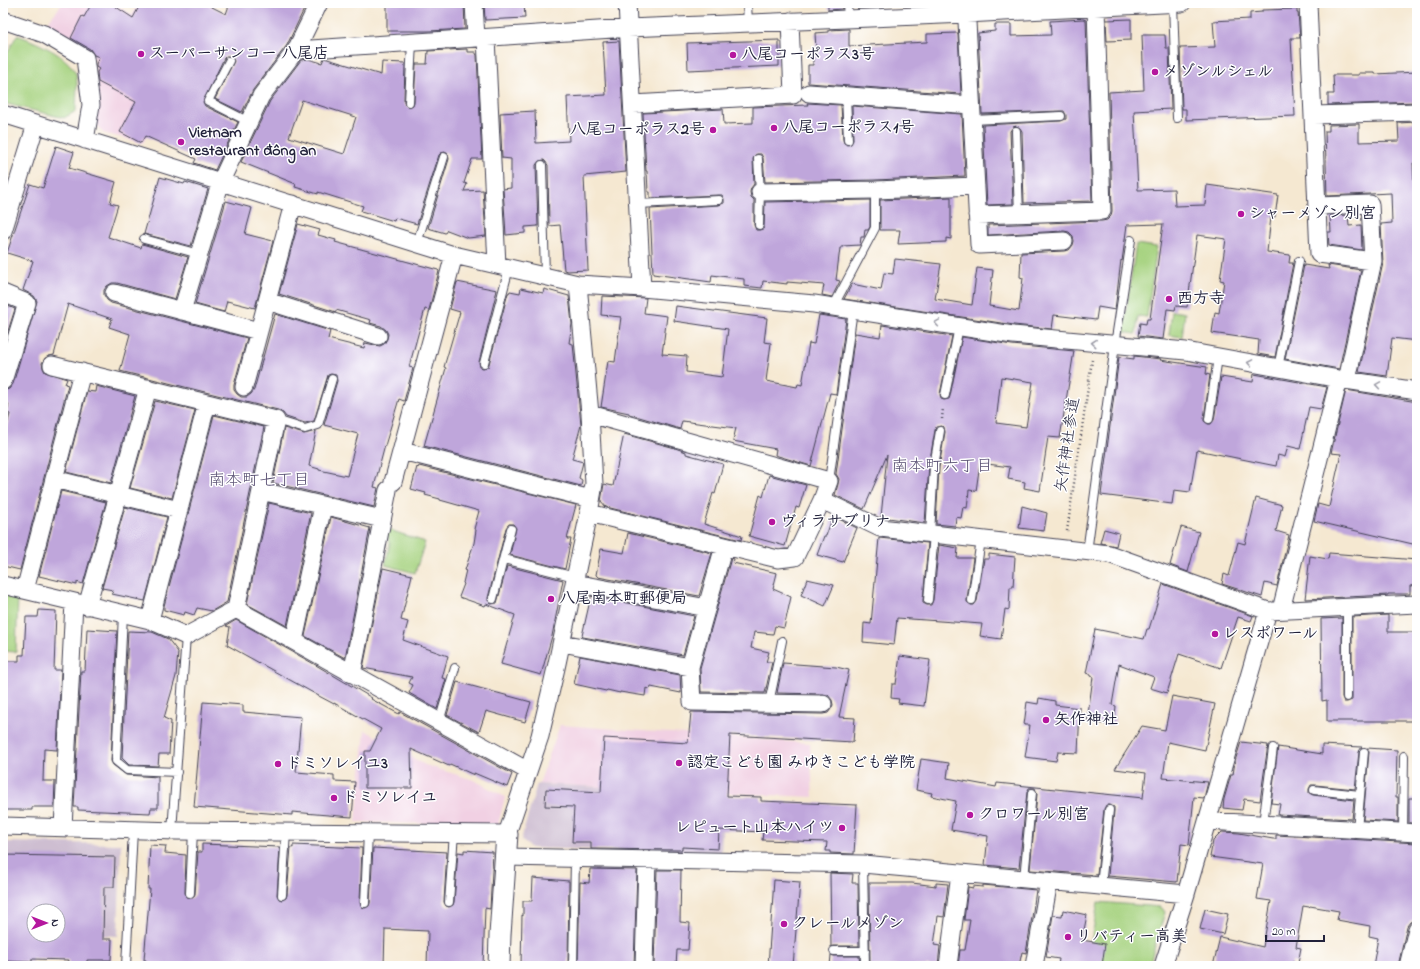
<svg xmlns="http://www.w3.org/2000/svg" width="1420" height="969" font-family="'Indie Flower','Klee One',sans-serif">
  <style>
    .built { fill: #f1d0e3 }
    .industrial { fill: #cebed1 }
    .green { fill: #a4d17d; stroke: #637a5c }
    .building { fill: #bfa6db; fill-rule: evenodd }
    .lines { fill: none; stroke-linecap: round; stroke-linejoin: round }
    .service-casing { stroke: #424052; stroke-width: 10 }
    .minor-casing { stroke: #424052; stroke-width: 19 }
    .tertiary-casing { stroke: #424052; stroke-width: 23 }
    .path { stroke: #424052; stroke-width: 2.5; stroke-dasharray: 1 3; stroke-linecap: butt }
    .service { stroke: #fff; stroke-width: 8 }
    .minor { stroke: #fff; stroke-width: 17 }
    .tertiary { stroke: #fff; stroke-width: 21 }
    .oneway { stroke: #9c9ca7 }
    .poi-dot { fill: #b5179e; stroke: #fff; stroke-width: 1.5 }
    .labels { text-anchor: middle; dominant-baseline: central; stroke-width: 3; stroke-linejoin: round; paint-order: stroke }
    .poi-label { font-size: 16px; font-weight: bold; fill: #22223b; stroke: #fff; text-anchor: start }
    .street-label { font-size: 16px; fill: #22223b; stroke: #fff }
    .neighbourhood-label { font-size: 17px; fill: #595073; stroke: #fff }
  </style>
  <rect width="100%" height="100%" fill="#fff"/>
  <filter id="ink" filterUnits="userSpaceOnUse"><feTurbulence type="fractalNoise" baseFrequency=".025" numOctaves="2"/><feDisplacementMap in="SourceGraphic" scale="8" xChannelSelector="R" yChannelSelector="G"/><feConvolveMatrix kernelMatrix="1 2 1 2 8 2 1 2 1" color-interpolation-filters="sRGB"/></filter>
  <filter id="wash" filterUnits="userSpaceOnUse"><feTurbulence type="fractalNoise" baseFrequency=".012" numOctaves="4" result="noise"/><feDisplacementMap in="SourceGraphic" scale="16" xChannelSelector="R" yChannelSelector="G"/><feGaussianBlur stdDeviation="0.9" result="paint"/><feColorMatrix in="noise" values="0 0 0 0 0 0 0 0 0 0 0 0 0 0 0 0 0 1.4 0 .05"/><feComposite in="paint" operator="in"/></filter>
  <g filter="url(#wash)">
    <rect width="100%" height="100%" fill="#f5e8d1"/>
    <!-- built -->
    <path class="built" d="M63,3H114L132,15L139,3H208L215,7L143,143L103,133L96,123L95,59L46,24Z
      M560,725L810,743L813,797L539,784Z
      M365,730L425,765L474,780L505,797L498,825L356,822Z"/>
    <!-- industrial -->
    <path class="industrial" d="M537,784L724,793L721,853L531,848L521,840Z
      M3,842L121,844L118,936L58,934V911H34L3,932Z"/>
    <!-- green -->
    <path class="green" d="M17,35C36,42 68,55 76,74C78,79 76,104 76,111L64,118L3,103V65L7,53Z
      M1136,244L1157,247L1147,317L1138,316L1136,334L1123,332Z
      M1172,311L1185,313L1182,337L1169,335Z
      M387,529L425,542L415,573L385,565L390,543L386,533Z
      M3,594L18,598L16,652L3,651Z
      M1098,902L1161,907L1165,912L1149,966H1087Z"/>
    <g id="blocks">
      <!-- building -->
      <path class="building" d="M92,3H110L133,18L141,3H204L226,14L230,3H307L287,45L253,90L242,112L215,99L234,61L231,56H226L224,58L203,102L205,106L238,122L215,170L194,163L196,159L145,136L141,143L120,132L136,102L98,82L97,72L99,69L96,67V64L99,57L94,55L90,49L71,38L82,16L84,17Z
        M387,3H464L465,29L429,31H387Z
        M484,3H524L525,18L485,20Z
        M828,3H842V9L828,10Z
        M1297,9V13H1298L1300,38H1291L1295,116L1186,120V109H1182L1180,48L1215,47L1213,21L1250,19V13L1262,12V10Z
        M1083,19L1086,20L1092,201L1024,203L1022,131L1020,128L1016,126L1013,127L1010,131L1013,204L987,205L983,125L1061,121L1066,119V115L1064,111H1061L982,114L978,33L995,31V24H1011V36L1051,35L1050,21Z
        M1131,19V40L1107,41L1106,20Z
        M849,29V46L927,42V34L958,33L961,94L808,83V65H813V50H816L815,33L829,32V30Z
        M1142,35H1165L1166,48H1169L1171,109L1134,111L1138,190L1174,189L1175,206L1205,205L1207,185L1278,195L1275,217H1271L1267,252L1290,255L1289,263H1293L1275,357L1258,354L1259,340L1212,333L1215,312L1219,313L1224,281L1220,280L1226,239L1197,235L1187,307L1176,306L1175,310L1167,309L1163,339L1138,336L1140,323L1146,324L1147,319H1150L1163,224L1127,225L1122,261L1121,260L1115,310L1098,307L1096,320L1054,315L1052,329L1014,325L844,299L852,284L881,290L884,273L893,274L895,259L941,264L935,299L972,305L977,268L993,270L989,306L1019,311L1023,278L1020,277L1021,253L1064,251L1069,250L1073,245L1074,241L1073,236L1069,232L1064,231L988,235V225L1102,221L1107,220L1111,216L1112,211L1109,92L1144,90Z
        M779,40V66L688,70L687,43Z
        M619,41L626,172L584,176L588,270L567,271L564,270L560,225L549,226L548,165L544,160L539,161L536,165L538,226L525,227V233L506,235L503,189L511,188V159L502,158L500,113L535,111L536,143L569,141L567,97L606,95L603,42Z
        M467,49V52H475L477,55L482,159H472L464,183L467,184L464,191L483,190L486,236L468,238L447,230L445,233L428,228L449,159L448,154L445,152L441,153L439,155L417,224L395,218L394,221L361,211L363,206L318,192V194L295,187L296,184L241,162L270,101L301,60L308,59L322,63L324,58L381,75L382,62L405,63L404,102L406,106L409,107L413,105L414,102L416,64H427L428,51ZM302,100L356,117L344,154L289,137Z
        M1417,72V102L1328,105V94H1334L1333,75H1359V73H1375V74Z
        M807,103L841,105L843,140L844,143L848,145L851,144L853,140L852,106L962,114L965,176L875,180L765,182L763,158L761,154H757L755,155L753,159L754,184L751,188L750,192L751,197L754,200V225L756,230H761L764,228L765,202L870,200V227L868,230H865L864,237H861L860,245L842,246V248H840L836,280L840,281L832,297L822,295L824,285L787,282V284L763,281L762,288L744,286V279L712,275L711,282L653,274L650,209L719,205L724,203V199L722,195H719L650,198V192H648L647,171H646L643,113L723,109L724,124L753,123V107L808,105Z
        M1417,122V163H1413L1417,260V341L1392,338L1387,376L1359,372L1383,263L1381,224L1392,223L1391,193L1327,196L1325,131H1329V125L1359,124V142L1399,141L1398,123Z
        M56,146L74,152L69,168L116,182L110,203L118,205L108,237L141,248L142,244L188,257L175,299L117,283H112L107,286L104,290V295L107,300L111,303L247,338L234,385V390L237,394L241,397H247L251,394L254,390L275,314L330,331L328,339L364,348L365,343L380,346L384,344L387,339L388,334L386,330L381,326L370,323L371,320L336,310V312L279,294L298,224L320,230L318,235L336,240L335,242L438,270L439,271L429,310L425,309L409,367L413,368L404,401L399,399L384,449L374,487L378,488L374,507L273,483L284,428L304,434L316,431L309,466L319,469V470L347,476L358,434L324,425L337,381L336,375L331,374L328,375L314,421L305,423L286,417L283,413L278,410L120,371L130,334L109,327L112,319L68,304L54,355L49,356L45,358L42,363L43,368L45,372L67,379L65,384L68,385L20,570L3,566V440L10,414L7,413L9,404L3,403V391L9,389L13,384L37,301L34,296L23,290L33,261L7,253L30,184L43,188Z
        M160,177L184,184L185,182L208,189L191,246L144,234Z
        M951,197V239L946,238V242L898,244L900,230H880V200Z
        M226,201L252,208L245,234L273,241L255,308L227,301L224,312L195,304Z
        M1348,215L1349,226L1361,225L1362,250L1329,245L1328,232H1331L1330,216Z
        M1304,265L1329,269L1328,265L1361,270L1339,369L1285,359Z
        M457,282L497,290L479,362L480,367L483,368L488,367L489,364L508,293H509L510,291L520,293L521,288L543,293L544,289L569,296L572,324L569,343L573,344L581,425L572,459L583,462L579,478L582,480L581,486L424,446L446,368L444,367L460,312L450,309Z
        M602,296L646,298L644,313L667,316L662,354L687,356L686,372L722,377L728,329L674,321L676,306L767,318L764,342L771,343L766,381L797,387L798,384L802,385L809,343L814,344L819,315L846,319L836,394L830,393L811,466L775,455L776,449L733,441L736,428L682,421L680,429L629,414V413L601,407L608,361L615,362L621,317L601,315Z
        M3,304L15,309L3,347Z
        M882,325L952,336L940,394L941,399L944,400L949,399L950,396L962,337L1012,345L1074,351L1060,438L1048,437L1040,491L1024,488L1025,482L1008,479L1010,467L980,463L976,491L969,490L967,508L963,507L961,518L956,517L955,526L936,524L939,467L945,432L944,427L941,426L936,427L935,430L929,465L925,523L881,517L887,455L864,509L835,495L838,484L839,479L836,474L855,333L880,337ZM1001,377L1033,382L1026,427L996,423Z
        M1134,356L1161,359L1160,360L1207,367L1206,374L1210,375L1204,419V421L1208,424H1211L1214,420L1221,377L1253,382L1254,374L1327,387L1321,409L1309,407L1300,449L1288,446L1285,457L1278,455L1276,466L1197,450L1190,492L1174,490L1172,504L1101,495L1119,357L1134,359Z
        M96,386L135,396L111,483L66,472L87,391L95,392Z
        M1346,390L1417,402V545L1314,521L1318,504L1329,507L1341,454L1331,453Z
        M155,401L195,410L172,498L130,488Z
        M214,415L264,427L227,602L212,611L197,608L194,615L185,612L184,615L164,610V606Z
        M624,434L675,448L686,452V454L723,464L715,494L713,493L704,524L742,536L741,540L606,507L601,501L604,484L613,486Z
        M419,466L576,505L567,539H571L565,569L510,555L516,528L513,524H509L506,528L488,598V601L491,604L497,603L507,566L563,580L552,636L541,675L501,664L515,615L486,604L485,606L459,597L464,584L463,583L466,570H465L474,543L476,530L474,529L479,511L440,500V499L425,495L426,493L411,489L417,467L418,468Z
        M769,475L806,485L799,508L796,507L785,546L749,536L760,495L763,497Z
        M61,491L106,502L83,584L77,582V585L39,576Z
        M1256,498L1282,505L1276,531L1289,535L1277,586L1265,583L1262,597L1222,584L1224,574L1229,576L1238,542L1245,544Z
        M269,503L311,513L287,626L247,604Z
        M1022,506L1047,513L1044,531L1019,528Z
        M125,507L167,517L145,601L112,594L113,590L102,588Z
        M833,516L857,528L843,562L817,555L824,536H826Z
        M331,517L370,528L345,658L305,636Z
        M1181,527L1199,532L1188,572L1170,565Z
        M1104,529L1119,533L1116,546L1100,543Z
        M628,533L712,553L699,596L598,577L596,575L601,549L624,553Z
        M879,538L928,543L923,600V603L927,605H931L933,600L939,545L958,548L957,558H973L967,599V602L971,605H974L977,601L984,559H989V554L1015,557L1013,587H1010L1009,610L1005,609L1001,639L980,636L982,624L897,618L894,645L863,642L864,623L871,624Z
        M1329,553L1417,560V585L1410,586V594H1388V595L1305,599L1310,556L1328,559Z
        M731,558L734,559L733,563L777,573L773,589L791,597L784,628L775,626L773,634L754,632L751,648L769,652L766,662H772L765,693L701,692L700,668Z
        M383,568L412,575L401,620L408,622L403,640L448,656L442,678L446,679L437,709L409,693L413,685L409,683L412,677L363,668Z
        M807,579L834,585L825,606L801,595Z
        M1163,584L1253,616L1251,621L1238,617L1221,668L1179,654L1167,693L1150,688L1154,677L1119,664L1112,705L1116,706L1114,725L1087,722L1093,677L1091,676V675L1086,673L1095,629L1144,639L1147,629H1149Z
        M591,596L694,616L683,655L583,637L582,636Z
        M39,610L56,611L54,670H61L57,750L44,749L43,781H55L54,807H32V810H3V661H19V655H24L26,617H38Z
        M1388,615V632H1417V721H1327V700L1322,701L1321,619L1342,618V697L1344,702H1347L1352,700V617Z
        M236,620L314,664L372,698L371,699L399,714L400,712L512,774L507,787L474,773V775L450,764L449,766L411,749L412,788H365V751H370L381,729L334,703V704L317,695L227,645L230,627L226,626Z
        M87,629L117,631L111,761L113,765L126,775L158,777V808H151L150,813L78,810V807H74L81,671H85Z
        M128,631L152,632L168,639L178,652L176,676L164,718L171,721L169,754H159L158,766L129,765L122,758Z
        M580,656L680,675L681,693L651,687L650,689L646,688L645,696L620,692V693L607,690L606,691L574,684Z
        M900,656L930,660L924,706L898,703L899,699L891,698L892,684H896Z
        M783,663L836,667L849,670L839,717L855,718L853,742L730,735L727,796L761,797V801L857,805L854,854L830,853V851H826L827,842L762,840L763,832L719,830L718,849L682,847V850L591,849V842H572L574,807L545,806L546,789L601,792L604,738L688,743L691,712L823,714L828,713L831,709L833,705L832,700L828,695L823,694L777,693Z
        M457,682L531,702L525,722L486,711L479,732L447,715Z
        M1172,696L1215,704L1205,750L1168,742L1163,778L1208,782L1204,798L1194,797L1189,845L1181,844L1177,882L1108,876L1114,811V807L1110,805H1106L1104,809L1097,875L1030,870L1037,794L1035,788H1029L1027,792L1019,868L985,865L988,836L951,830L956,801L931,796L932,793L916,790L921,759L949,763L947,778L996,787L997,783L1143,798L1146,773L1115,769L1142,726L1165,730Z
        M1039,698L1055,701V705L1080,708L1078,753L1058,752L1056,761L1025,757L1030,725H1024L1027,702L1038,704Z
        M203,702L243,705V712L301,717L296,772L334,775V781L355,782L352,817L292,812V815L194,807Z
        M1241,742L1268,745L1260,801L1244,799L1242,810L1223,808L1224,799L1231,775H1233L1235,761Z
        M1322,745L1362,747L1359,752L1355,789L1315,785H1311L1309,789V793L1313,795L1354,800L1352,819L1278,815L1280,804L1271,803L1278,747L1322,754Z
        M1367,748L1397,750L1396,797H1398V822L1363,820L1369,752Z
        M1409,798H1417V823H1409Z
        M1222,832L1239,833L1273,839H1276V835L1417,843V919L1410,922L1407,926L1398,966H1373L1378,938L1369,936L1370,926L1337,920L1339,911L1310,906L1309,907L1303,906L1296,947L1301,948L1298,963L1292,962L1291,966H1213L1220,937L1263,947L1271,901L1257,899L1263,864L1210,857L1213,841Z
        M202,844L280,847L277,895L279,899L282,900L286,898L287,895L291,847L293,848V845L362,848L360,903L362,907L365,908L369,906L370,903L373,848L447,852L444,902L446,906L449,907L453,905L454,902L458,852L464,853V850L493,852L490,909L485,908L483,966H427L428,931L385,929L384,966H146V960H144L150,889H148L150,845L166,846L165,853L186,855L185,893L187,897L190,898H193L195,894L198,852H202Z
        M3,855L115,857L114,887H104L103,939H112L111,960H87V964H68L69,960L32,959V962L3,961ZM34,911H58V935H34Z
        M590,869L637,870L634,966H578L580,882L589,883Z
        M657,870H681L680,922L690,923L688,950H677L676,966H654Z
        M830,873L853,874L852,883H858L859,946H834L831,947Z
        M533,878L569,881L568,966H521L522,915L523,916V901H532Z
        M774,880L800,882L793,966H768Z
        M869,883H912L936,886V883L948,884L944,917L938,916L934,945L940,946L938,966H870Z
        M983,885L1036,890L1033,911L1026,953L1022,952L1019,966H958L960,950H965L970,920H964L968,887L973,888V886L983,887Z
        M1205,909L1228,914L1223,934L1200,929Z
        M1063,910L1087,915L1082,940L1105,944L1102,966H1058L1059,959L1046,957L1053,915L1062,916Z
        M831,955L834,956H859L860,966H830Z"/>
    </g>
  </g>
  <g filter="url(#ink)">
    <use href="#blocks" fill-opacity="0" stroke="#424052" stroke-width="1"/>
    <g class="lines">
      <defs>
        <path id="service" d="M747,3L748,23
          M847,3L848,19
          M1173,3L1177,118
          M229,61L208,101L249,122
          M846,97L848,140
          M409,102L412,42
          M972,120L1061,116
          M1016,131L1019,214
          M758,159L760,192L759,225
          M542,165L545,276
          M638,204L719,200
          M144,239L199,254
          M417,243L444,157
          M833,307L875,228V190
          M484,363L509,268
          M1278,368L1299,261
          M945,395L959,327
          M1209,419L1218,357
          M276,420L305,429L318,425L332,379
          M829,481L853,310
          M930,534L934,466L940,431
          M1087,552L1115,345L1131,240
          M504,559L575,577
          M493,599L511,529
          M928,600L934,534
          M972,600L981,540
          M1347,607V697
          M123,614L116,761L127,770L177,772
          M769,703L782,641
          M439,722L455,668
          M1314,790L1360,795
          M1263,824L1273,748
          M1357,830L1364,752
          M172,831L186,636
          M1403,833L1404,756
          M863,864L865,966
          M1024,879L1032,793
          M1101,886L1109,810
          M190,893L193,831
          M282,895L286,832
          M449,902L454,833
          M365,903L368,832
          M834,951H865
          M126,966L133,830
          M573,966L575,858"/>
        <path id="minor" d="M474,3L476,38
          M627,3L642,288
          M966,3L979,245L1064,241
          M1308,3L1319,254L1373,261L1347,380
          M3,20L44,34L85,58L91,105L85,140
          M486,38L497,265
          M296,50L628,28L966,14L1182,3
          M809,93L971,105
          M633,104L793,95L790,21
          M3,114L454,255L578,284L642,288L814,304L1013,335L1186,351L1339,379L1417,391
          M1314,115L1417,112
          M760,192L875,190L976,186
          M1318,206L1370,204L1373,261
          M977,215L1102,211L1096,7
          M3,231L36,124
          M3,293L27,303L3,381
          M114,293L259,331
          M267,301L378,336
          M182,311L221,181L261,96L296,50L319,3
          M52,365L276,420L236,609
          M244,387L293,204
          M402,451L591,499
          M54,479L179,510
          M393,482L454,255
          M261,491L382,519
          M822,500L880,528L1109,554L1268,611L1417,604
          M589,513L778,559L795,557L822,500L829,481L590,414
          M724,546L690,667L692,702L823,704
          M574,583L707,608
          M3,585L150,620L186,636L236,609L528,771
          M25,590L82,372
          M87,606L148,388
          M1281,610L1339,379
          M150,620L207,403
          M294,641L323,506
          M562,643L690,667
          M352,674L388,490
          M1207,821L1417,833
          M3,826L177,831L507,834L540,736L556,668L589,513L594,484L590,414L578,284
          M63,828L74,602
          M506,857L863,864L1186,894
          M644,966L647,860
          M948,966L960,873
          M1034,966L1049,881
          M1163,966L1186,894L1268,611
          M1408,966L1417,929"/>
        <path id="tertiary" d="M499,966L500,935L507,834"/>
      </defs>
      <!-- service casing -->
      <use href="#service" class="service-casing"/>
      <!-- minor casing -->
      <use href="#minor" class="minor-casing"/>
      <!-- tertiary casing -->
      <use href="#tertiary" class="tertiary-casing"/>
      <!-- path -->
      <path class="path" d="M942,419L943,408
        M1067,531L1092,360"/>
      <!-- service -->
      <use href="#service" class="service"/>
      <!-- minor -->
      <use href="#minor" class="minor"/>
      <!-- tertiary -->
      <use href="#tertiary" class="tertiary"/>
    </g>
    <!-- one-way arrows -->
    <defs><path id="oneway-chevron" d="M-2-3.5L2.5 0L-2 3.5" fill="none" stroke-width="1.6" stroke-linecap="round" stroke-linejoin="round"/></defs>
    <g class="oneway">
      <use href="#oneway-chevron" transform="translate(937 323) rotate(-171)"/>
      <use href="#oneway-chevron" transform="translate(1094 343) rotate(-175)"/>
      <use href="#oneway-chevron" transform="translate(1250 363) rotate(-170)"/>
      <use href="#oneway-chevron" transform="translate(1378 385) rotate(-171)"/>
    </g>
  </g>
  <!-- markers -->
  <g class="poi-dot">
    <circle cx="141" cy="54" r="4"/>
    <circle cx="733" cy="55" r="4"/>
    <circle cx="1155" cy="72" r="4"/>
    <circle cx="774" cy="128" r="4"/>
    <circle cx="713" cy="130" r="4"/>
    <circle cx="181" cy="142" r="4"/>
    <circle cx="1241" cy="214" r="4"/>
    <circle cx="1169" cy="299" r="4"/>
    <circle cx="772" cy="522" r="4"/>
    <circle cx="551" cy="599" r="4"/>
    <circle cx="1215" cy="634" r="4"/>
    <circle cx="1046" cy="720" r="4"/>
    <circle cx="679" cy="763" r="4"/>
    <circle cx="278" cy="764" r="4"/>
    <circle cx="334" cy="798" r="4"/>
    <circle cx="970" cy="815" r="4"/>
    <circle cx="842" cy="828" r="4"/>
    <circle cx="784" cy="924" r="4"/>
    <circle cx="1068" cy="937" r="4"/>
  </g>
  <g class="labels">
    <!-- poi labels -->
    <g class="poi-label">
      <text x="149" y="54">スーパーサンコー 八尾店</text>
      <text x="741" y="55">八尾コーポラス3号</text>
      <text x="1163" y="72">メゾンルシェル</text>
      <text x="782" y="128">八尾コーポラス1号</text>
      <text x="705" y="130" text-anchor="end">八尾コーポラス2号</text>
      <text x="189" y="133">Vietnam<tspan x="189" dy="18">restaurant đông an</tspan></text>
      <text x="1249" y="214">シャーメゾン別宮</text>
      <text x="1177" y="299">西方寺</text>
      <text x="780" y="522">ヴィラサブリナ</text>
      <text x="559" y="599">八尾南本町郵便局</text>
      <text x="1223" y="634">レスポワール</text>
      <text x="1054" y="720">矢作神社</text>
      <text x="687" y="763">認定こども園 みゆきこども学院</text>
      <text x="286" y="764">ドミソレイユ3</text>
      <text x="342" y="798">ドミソレイユ</text>
      <text x="978" y="815">クロワール別宮</text>
      <text x="834" y="828" text-anchor="end">レピュート山本ハイツ</text>
      <text x="792" y="924">クレールメゾン</text>
      <text x="1076" y="937">リバティー高美</text>
    </g>
    <!-- street labels -->
    <g class="street-label">
      <text transform="translate(1068 445) rotate(-82)">矢作神社参道</text>
    </g>
    <!-- neighbourhood labels -->
    <g class="neighbourhood-label">
      <text x="942" y="466">南本町六丁目</text>
      <text x="259" y="480">南本町七丁目</text>
    </g>
  </g>
  <!-- margin -->
  <rect width="1420" height="969" fill="none" stroke="#fff" stroke-width="16"/>
  <!-- north arrow -->
  <g transform="translate(46 923) rotate(90)"><circle r="19" fill="#ffffff" stroke="#a7a7b1"/>
  <path d="M0-3L7 15L0 10L-7 15Z" fill="#b5179e"/>
  <text y="-6" font-size="11" font-weight="bold" text-anchor="middle" fill="#22223b">N</text>
  </g>
  <!-- scale -->
  <path d="M1266 935v6h58v-6" fill="none" stroke="#22223b" stroke-width="2"/>
  <text x="1272" y="935" font-size="12" fill="#22223b" stroke="#ffffff" stroke-width="3" paint-order="stroke">20 m</text>
</svg>
